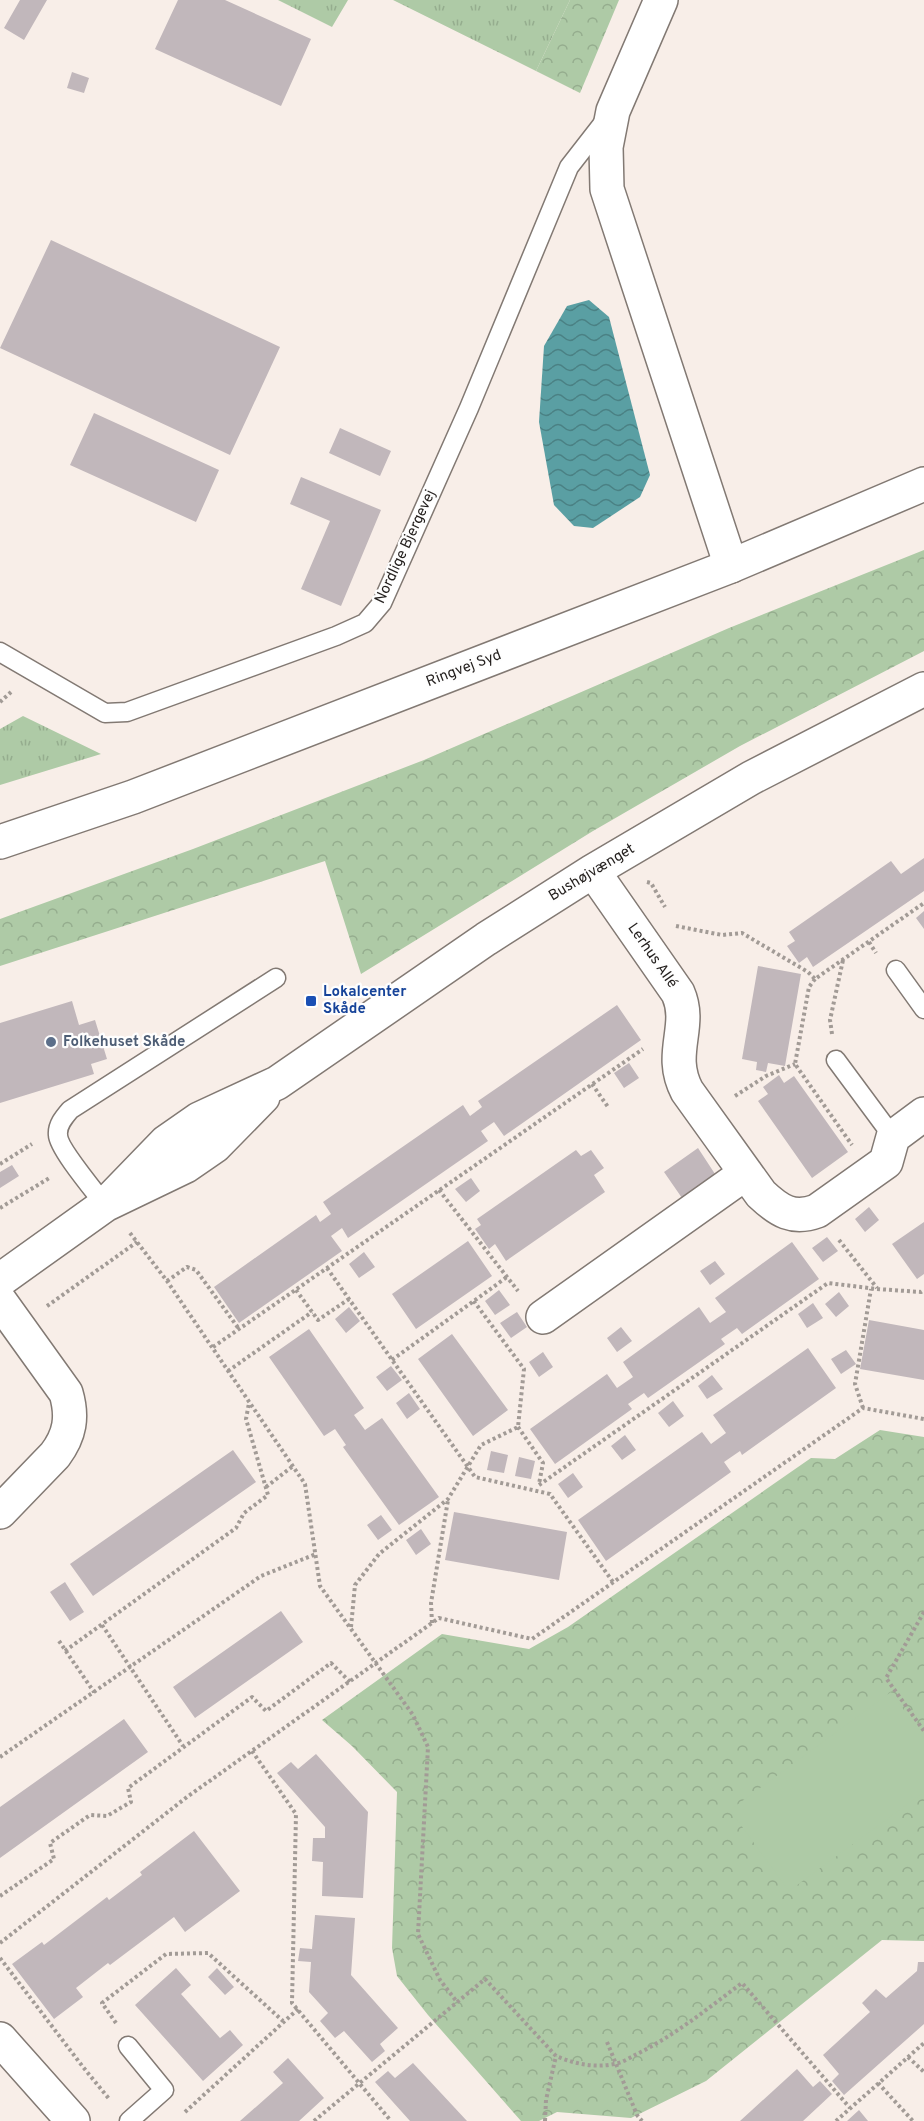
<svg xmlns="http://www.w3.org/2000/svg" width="924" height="2121" font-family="Overpass,sans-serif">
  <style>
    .grass { fill: url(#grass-tufts) }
    .forest { fill: url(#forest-crowns) }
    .pitch { fill: #aecaa6 }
    .water { fill: url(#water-waves) }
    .building { fill: #c1b7bb }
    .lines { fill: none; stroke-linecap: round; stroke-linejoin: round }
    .service-casing { stroke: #827973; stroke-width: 21 }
    .minor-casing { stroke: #827973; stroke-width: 36 }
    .tertiary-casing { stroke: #827973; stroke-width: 36 }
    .secondary-casing { stroke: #827973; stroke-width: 36 }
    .path { stroke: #a29b96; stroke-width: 4; stroke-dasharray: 3 3; stroke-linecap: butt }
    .service { stroke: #fff; stroke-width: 18 }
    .minor { stroke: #fff; stroke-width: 33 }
    .tertiary { stroke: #fff; stroke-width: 33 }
    .secondary { stroke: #fff; stroke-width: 33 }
    .transit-dot { fill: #1a4fb4; stroke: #fefefe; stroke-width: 2 }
    .service-dot { fill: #5c6f8a; stroke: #fefefe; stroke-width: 2 }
    .labels { text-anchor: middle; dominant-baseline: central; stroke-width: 4.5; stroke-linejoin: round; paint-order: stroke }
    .street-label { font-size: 15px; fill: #231f1d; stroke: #fefefe }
    .transit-label { font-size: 15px; font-weight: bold; fill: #164399; stroke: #fefefe; text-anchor: start }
    .service-label { font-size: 15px; font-weight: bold; fill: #4e5e75; stroke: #fefefe; text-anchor: start }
  </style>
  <defs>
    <pattern id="grass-tufts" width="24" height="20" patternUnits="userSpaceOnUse" patternTransform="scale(1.5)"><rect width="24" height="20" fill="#aecaa6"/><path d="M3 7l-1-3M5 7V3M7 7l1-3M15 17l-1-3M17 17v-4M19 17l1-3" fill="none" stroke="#95ad8e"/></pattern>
    <pattern id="forest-crowns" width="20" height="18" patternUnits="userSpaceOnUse" patternTransform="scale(1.5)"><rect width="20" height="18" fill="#aecaa6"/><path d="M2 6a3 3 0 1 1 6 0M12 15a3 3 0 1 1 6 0" fill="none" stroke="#95ad8e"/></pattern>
    <pattern id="water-waves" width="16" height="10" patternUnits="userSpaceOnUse" patternTransform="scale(1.5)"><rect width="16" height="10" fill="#5a9fa3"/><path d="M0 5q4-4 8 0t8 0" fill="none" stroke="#4a8184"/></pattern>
  </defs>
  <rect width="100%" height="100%" fill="#f8eee8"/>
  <!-- grass -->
  <path class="grass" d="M278,0H348L332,27Z
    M393,0H570L536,71Z
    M23,716L101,754L0,785V729Z"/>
  <!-- forest -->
  <path class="forest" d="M570,0H619L580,93L536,71Z
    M924,550V651L740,746L593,831L361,974L325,861L0,966V919L193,849L424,760L729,628Z
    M880,1430L924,1437V1941L882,1940L706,2081L631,2118L557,2112L539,2121H521L428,2015L397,1976L392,1948L397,1792L352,1746L322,1720L442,1634L529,1649L568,1627L811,1458L835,1459Z"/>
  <!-- pitch -->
  <path class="pitch" d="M891,1692L924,1738V1792L789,1891L730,1810Z"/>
  <!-- water -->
  <path class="water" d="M589,300L609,317L650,475L640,497L593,528L574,526L554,505L539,422L544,346L567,306Z"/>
  <!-- building -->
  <path class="building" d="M20,0H47L24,40L4,28Z
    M178,0H225L311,39L281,106L155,49Z
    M72,72L89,78L84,93L67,88Z
    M51,240L280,347L230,455L0,348Z
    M94,413L219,470L196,522L70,465Z
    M340,428L391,451L380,476L329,453Z
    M301,477L381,510L341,606L301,589L330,521L290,504Z
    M924,858V891L813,967L807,957L799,963L787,946L795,941L789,932L891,861L901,874Z
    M924,911V929L916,918Z
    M758,966L801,974L785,1066L768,1063L766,1072L756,1070L757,1062L742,1059Z
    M72,1001L79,1025L95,1020L107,1059L91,1064L94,1074L0,1103V1023Z
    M617,1005L641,1040L504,1136L494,1122L481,1131L488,1141L348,1238L342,1228L331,1236L342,1251L239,1323L214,1287L316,1215L320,1222L331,1214L323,1202L463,1105L470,1116L482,1107L478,1101Z
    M629,1063L639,1078L624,1088L614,1073Z
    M779,1075L784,1083L794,1076L848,1152L812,1178L758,1101L768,1094L763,1087Z
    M698,1148L715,1174L682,1198L664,1172Z
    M576,1150L581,1156L591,1150L604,1168L594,1175L605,1192L506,1261L495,1244L489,1249L475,1229L481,1225L477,1219Z
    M12,1165L19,1176L0,1188V1172Z
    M471,1178L480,1191L466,1202L455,1189Z
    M869,1207L879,1220L865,1232L855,1219Z
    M924,1222V1274L917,1279L892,1244Z
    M827,1237L838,1251L823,1262L812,1248Z
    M468,1241L492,1276L416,1329L392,1294Z
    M792,1242L819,1279L742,1334L737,1328L721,1339L725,1344L648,1398L644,1393L628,1404L632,1409L555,1464L530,1429L607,1374L617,1388L633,1377L623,1362L699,1307L710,1323L726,1312L715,1298Z
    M364,1252L375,1267L359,1278L349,1264Z
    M715,1261L725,1274L710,1285L700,1271Z
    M499,1290L510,1305L495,1315L485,1301Z
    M839,1292L849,1306L836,1317L825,1304Z
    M813,1303L823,1318L807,1328L798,1314Z
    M349,1307L360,1321L346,1333L335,1319Z
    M517,1312L527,1327L511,1338L500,1323Z
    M869,1320L924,1330V1380L860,1369Z
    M621,1327L632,1341L617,1352L607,1338Z
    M309,1329L364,1408L354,1415L365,1430L382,1418L439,1497L399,1525L343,1447L346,1445L335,1429L324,1436L269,1357Z
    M452,1334L508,1410L473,1436L418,1359Z
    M808,1348L836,1388L742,1455L740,1451L724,1462L731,1472L606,1561L578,1520L702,1432L711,1444L726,1433L713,1415Z
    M846,1350L856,1364L841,1374L831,1359Z
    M543,1352L553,1367L539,1377L529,1362Z
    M391,1366L402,1380L387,1391L376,1377Z
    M712,1375L723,1389L707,1399L698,1386Z
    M409,1393L420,1409L407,1419L396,1403Z
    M673,1401L684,1416L669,1427L658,1413Z
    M625,1435L636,1450L622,1460L611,1446Z
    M233,1450L256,1482L93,1596L70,1564Z
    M491,1451L508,1455L504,1473L487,1470Z
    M519,1457L535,1461L531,1479L515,1476Z
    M573,1473L583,1487L568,1498L558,1484Z
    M454,1512L567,1532L559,1580L445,1560Z
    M381,1515L392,1530L378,1540L367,1525Z
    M421,1529L431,1544L416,1555L406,1540Z
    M65,1582L84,1612L70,1621L50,1592Z
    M281,1611L303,1642L195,1718L173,1687Z
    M124,1719L148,1752L0,1858V1807Z
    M316,1754L368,1812L363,1898L322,1896L323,1862L312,1861L313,1838H325V1827L277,1773L291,1762L298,1769Z
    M194,1831L240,1891L185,1932L174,1917L110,1965L108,1963L76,1988L83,1997L54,2019L12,1964L42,1942L44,1945L107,1897L109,1900L142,1875L140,1872Z
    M315,1915L355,1918L351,1975L398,2028L380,2044L385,2051L372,2062L344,2031L335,2038L320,2021L328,2013L309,1992L311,1962L298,1961L300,1948L312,1949Z
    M918,1962H924V2024L844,2095L832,2081L839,2074L823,2055L870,2012L862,2003L876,1989L886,1998L917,1971Z
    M176,1968L191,1985L181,1994L220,2038L230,2030L243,2045L203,2081L135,2005Z
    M217,1968L234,1987L225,1995L208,1977Z
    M288,2058L324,2098L299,2121H240L283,2083L273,2072Z
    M413,2063L467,2121H410L375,2082L388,2071L395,2078Z
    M797,2069L813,2087L820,2081L832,2094L803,2121H740Z
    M859,2110L868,2121H847Z"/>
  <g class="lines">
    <defs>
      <path id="service" d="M0,652L105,713L127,712L336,636L365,623L382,603L469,408L569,167L604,122
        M896,970L924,1009
        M836,1060L893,1137
        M105,1205C96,1193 58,1148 58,1135C57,1125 64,1117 70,1110L276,978
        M128,2046L164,2090L129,2121"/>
      <path id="minor" d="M593,871L678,993C693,1027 667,1053 687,1091L761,1194C779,1211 793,1220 817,1211L886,1162L893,1137L924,1114
        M105,1205L166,1142L199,1119L277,1083L486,939L593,871L751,778L924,689
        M0,1280L105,1205L186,1166L202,1155L215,1146L263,1097
        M0,1301L66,1393C73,1417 70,1435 55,1455L0,1512
        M543,1317L746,1173
        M0,2039L73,2121"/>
      <path id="tertiary" d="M661,0L613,111L606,147L607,189L731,566"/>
      <path id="secondary" d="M0,842L133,797L731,566L924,484"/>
    </defs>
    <!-- service casing -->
    <use href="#service" class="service-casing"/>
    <!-- minor casing -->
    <use href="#minor" class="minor-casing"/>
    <!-- tertiary casing -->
    <use href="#tertiary" class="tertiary-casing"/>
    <!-- secondary casing -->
    <use href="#secondary" class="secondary-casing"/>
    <!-- path -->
    <path class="path" d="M0,702L11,692
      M647,882L651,883L665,907
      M676,926L722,935L742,933L808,972L815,979L924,903
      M869,942L876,953
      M815,979L809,987L795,1064L852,1145
      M832,1034L830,1020L843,960
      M592,1084L608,1107
      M735,1096L766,1076L795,1064
      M0,1164L32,1144
      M439,1190L518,1291
      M0,1208L51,1177
      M130,1233L167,1281L305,1484L320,1586L413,1715L428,1747L418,1934L440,1980L457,2002
      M839,1240L877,1288
      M327,1268L475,1477L550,1494L613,1582
      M167,1281L187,1267L196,1270L239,1329
      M296,1290L318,1320L349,1299
      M47,1306L137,1242
      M213,1347L643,1049
      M392,1360L507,1277
      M228,1371L312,1312
      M863,1408L855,1384L871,1289
      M518,1427L543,1463L539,1484
      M539,1485L828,1283L877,1289L921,1292L924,1290
      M266,1487L293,1466
      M924,1612L886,1678L924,1731
      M432,1623L431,1603L448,1500
      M102,1625L183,1746
      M351,1627L355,1585L379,1554L448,1499L481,1445L518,1427L524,1369L473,1300
      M59,1641L94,1692
      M65,1651L236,1528L244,1513L268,1495L246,1419L249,1403
      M252,1751L296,1814L292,2003L391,2121
      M0,1757L261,1576L316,1554
      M0,1896L54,1859L50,1843L90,1815L107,1816L131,1802L128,1788L252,1697L266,1711L331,1663L350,1682
      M0,1943L187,1797L439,1618L532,1639L863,1408L924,1419
      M0,1958L83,2067L110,2100
      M116,2023L102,2003L166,1954L208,1953L283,2021
      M607,2042L637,2115L642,2121
      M908,2057L924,2072
      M878,2083L913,2121
      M185,2112L298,2009
      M314,2121L485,1979L556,2056C575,2064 594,2068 614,2064C622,2063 629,2058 635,2055C674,2036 707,2009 742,1983L850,2108
      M545,2121L546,2100L556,2056
      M836,2121L924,2043"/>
    <!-- service -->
    <use href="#service" class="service"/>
    <!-- minor -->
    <use href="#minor" class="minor"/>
    <!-- tertiary -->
    <use href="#tertiary" class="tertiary"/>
    <!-- secondary -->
    <use href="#secondary" class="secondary"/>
  </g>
  <!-- markers -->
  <rect class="transit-dot" x="305" y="995" width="12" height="12" rx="3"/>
  <circle class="service-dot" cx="51" cy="1042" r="6"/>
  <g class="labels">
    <!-- street labels -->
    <g class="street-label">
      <text transform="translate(406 547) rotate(-65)">Nordlige Bjergevej</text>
      <text transform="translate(464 669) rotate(-21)">Ringvej Syd</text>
      <text transform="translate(592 873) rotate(-31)">Bushøjvænget</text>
      <text transform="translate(652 956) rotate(55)">Lerhus Allé</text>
    </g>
    <!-- transit labels -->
    <g class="transit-label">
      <text x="323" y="992">Lokalcenter<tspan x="323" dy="17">Skåde</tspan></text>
    </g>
    <!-- service labels -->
    <g class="service-label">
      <text x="63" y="1042">Folkehuset Skåde</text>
    </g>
  </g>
</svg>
